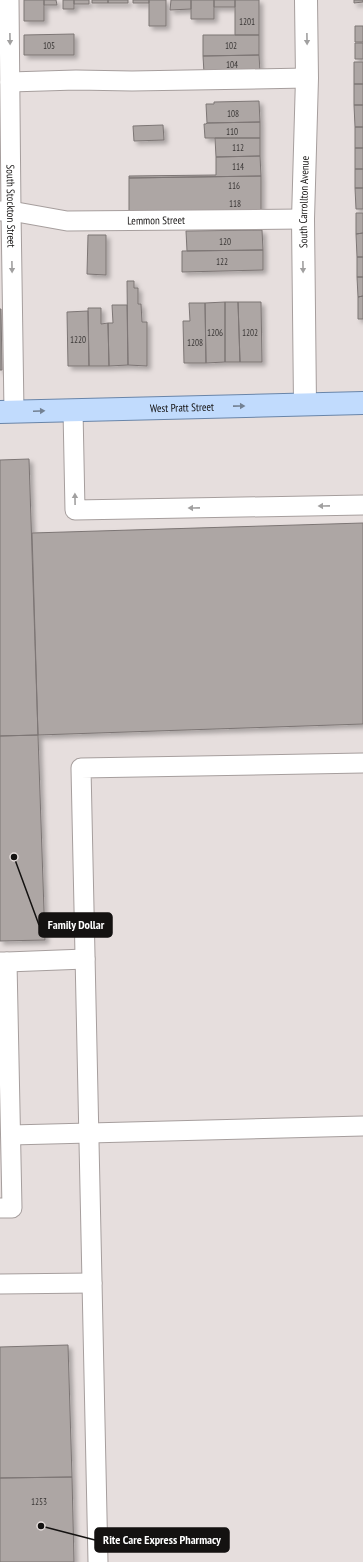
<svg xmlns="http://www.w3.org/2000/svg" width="363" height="1562" font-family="'PT Sans Narrow',sans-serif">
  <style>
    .building { fill: #ada6a4; stroke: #7d7675; filter: url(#shadow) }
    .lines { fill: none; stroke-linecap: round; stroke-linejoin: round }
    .lane-casing { stroke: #a69e9d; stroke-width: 21 }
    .street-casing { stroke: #a69e9d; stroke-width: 24 }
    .primary-casing { stroke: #6985a9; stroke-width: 24 }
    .lane { stroke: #fff; stroke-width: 19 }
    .street { stroke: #fff; stroke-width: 22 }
    .primary { stroke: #c1dbfd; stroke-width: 22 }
    .oneway { fill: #a1a0a0 }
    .oneway2 { fill: #738193 }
    .labels { text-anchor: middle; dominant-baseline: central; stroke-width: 3; stroke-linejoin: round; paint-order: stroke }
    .number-label { font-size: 9px; fill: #3a3736 }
    .street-label { font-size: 11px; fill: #141211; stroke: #e6dedd }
    .leader { fill: none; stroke: #141211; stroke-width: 1.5 }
    .callout-dot { fill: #141211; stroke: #e6dedd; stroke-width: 1.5 }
    .callout { fill: #141211; stroke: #141211; stroke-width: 1.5 }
    .callout-label { font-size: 12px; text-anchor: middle; font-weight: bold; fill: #fff }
  </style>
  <defs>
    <filter id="shadow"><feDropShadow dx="3.5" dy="3.5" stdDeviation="2" flood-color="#0004"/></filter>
  </defs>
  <rect width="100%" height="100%" fill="#e6dedd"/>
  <!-- building -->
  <path class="building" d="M24,0H44V21H24Z
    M44,0H56L57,5H44Z
    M63,0H74V9H63Z
    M74,0H89V4H74Z
    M92,0H108V3H92Z
    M108,0H128V3H108Z
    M133,0H149V3H133Z
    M149,0H166V26H149Z
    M171,0H191V9L170,10Z
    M191,0H214V19H191Z
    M214,0H235V7H214Z
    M235,0H259V35H235Z
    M354,0H363V2L354,3Z
    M355,26H363V42H355Z
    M74,34V55H24V35Z
    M203,35H259V55L203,56Z
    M355,43H363V59H355Z
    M259,55L260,72L204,73L203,56Z
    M354,62H363V84H354Z
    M354,84H363V105H354Z
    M259,101L260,122L207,123L206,104H214V102Z
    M354,105H363V127H355Z
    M260,122V138H205L204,124H206L207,123Z
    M163,125L164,140L134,141L133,126Z
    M355,127H363V148H355Z
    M215,138H260V156L216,157Z
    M355,148H363V169H355Z
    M260,156L261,176L129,178V176L216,175V157Z
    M355,169H363V188H355Z
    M261,176V214L129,216V178Z
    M355,188H363V209H356Z
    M356,213H363V233L356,234Z
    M262,230L263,250L187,251L186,231Z
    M363,233V257H357L356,234Z
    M88,235H106V275L87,274Z
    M263,250V270L182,272V251Z
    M357,257H363V277H357Z
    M357,277H363V296L358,297Z
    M127,281H134V288H138V304H141L142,322H147V366L128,365Z
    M363,296V319H358V297Z
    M225,302V362L206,363L205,303Z
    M225,302H238L240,362H225Z
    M238,302H261L262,362H240Z
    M189,303H205L206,363H184L183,321H190Z
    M112,305H127L128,365L109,366L108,323H113Z
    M88,308H101V324L108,323L109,366H89Z
    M0,309H1L2,370H0Z
    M88,311L89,366H68L67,312Z
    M29,459L38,735L0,736V460Z
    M363,523V724L38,735L32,533Z
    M38,735L45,940L0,941V736Z
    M68,1345L72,1477L0,1478V1347Z
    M72,1477L74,1562H0V1478Z"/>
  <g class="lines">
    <defs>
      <g id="lane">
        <path id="s1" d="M9,0L11,211L14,412"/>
        <path d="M10,82L76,80L132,81L307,78"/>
        <path id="s2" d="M0,211H11L67,221L303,219"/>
        <path d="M73,410L75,510L363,505"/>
        <path d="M0,962H7L12,1208H0"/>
        <path d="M7,962L85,959"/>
        <path d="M11,1135L363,1126"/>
        <path d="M0,1284L92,1283"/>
        <path d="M98,1562L81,768L363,763"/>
      </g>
      <g id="street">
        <path id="s3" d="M305,404L303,219L307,78L306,0"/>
      </g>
      <g id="primary">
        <path id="s4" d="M0,412L363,403"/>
      </g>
    </defs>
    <!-- lane casing -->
    <use href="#lane" class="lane-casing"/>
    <!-- street casing -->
    <use href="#street" class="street-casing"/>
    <!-- primary casing -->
    <use href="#primary" class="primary-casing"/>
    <!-- lane -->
    <use href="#lane" class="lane"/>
    <!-- street -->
    <use href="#street" class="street"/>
    <!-- primary -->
    <use href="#primary" class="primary"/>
  </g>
  <!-- one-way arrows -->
  <defs><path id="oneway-solid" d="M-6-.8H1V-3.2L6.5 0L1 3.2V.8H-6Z"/></defs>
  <g class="oneway">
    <use href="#oneway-solid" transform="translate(10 39) rotate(89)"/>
    <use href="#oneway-solid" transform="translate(307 39) rotate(89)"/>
    <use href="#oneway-solid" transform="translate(12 267) rotate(89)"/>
    <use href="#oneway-solid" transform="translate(303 267) rotate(89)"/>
    <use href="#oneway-solid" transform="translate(75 499) rotate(-91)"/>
    <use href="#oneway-solid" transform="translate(324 506) rotate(179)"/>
    <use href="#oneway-solid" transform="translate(194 508) rotate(179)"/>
  </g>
  <g class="oneway2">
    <use href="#oneway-solid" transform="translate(239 406) rotate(-1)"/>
    <use href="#oneway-solid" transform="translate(39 411) rotate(-2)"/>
  </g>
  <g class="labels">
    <!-- number labels -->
    <g class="number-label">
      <text x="247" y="21">1201</text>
      <text x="49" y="45">105</text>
      <text x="231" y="45">102</text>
      <text x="232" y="64">104</text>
      <text x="233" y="113">108</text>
      <text x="232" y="131">110</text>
      <text x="238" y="147">112</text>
      <text x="238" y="166">114</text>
      <text x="234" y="185">116</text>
      <text x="235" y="203">118</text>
      <text x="225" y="241">120</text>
      <text x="222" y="261">122</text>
      <text x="215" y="332">1206</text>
      <text x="250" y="332">1202</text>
      <text x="78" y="339">1220</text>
      <text x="195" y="342">1208</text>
      <text x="39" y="1501">1253</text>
    </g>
    <!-- street labels -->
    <g class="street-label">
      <text stroke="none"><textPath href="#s3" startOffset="202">South Carrollton Avenue</textPath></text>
      <text stroke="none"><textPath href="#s1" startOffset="206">South Stockton Street</textPath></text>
      <text stroke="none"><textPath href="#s2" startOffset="157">Lemmon Street</textPath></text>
      <text stroke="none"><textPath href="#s4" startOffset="182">West Pratt Street</textPath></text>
    </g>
  </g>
  <!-- callouts -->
  <path class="leader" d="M14 857L39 925M41 1526L95 1540"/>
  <g class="callout-dot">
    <circle cx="14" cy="857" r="4"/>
    <circle cx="41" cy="1526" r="4"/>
  </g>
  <g class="callout">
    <rect x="39" y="913" width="73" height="24" rx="4"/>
    <rect x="95" y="1528" width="134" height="24" rx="4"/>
  </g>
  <g class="callout-label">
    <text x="76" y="929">Family Dollar</text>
    <text x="162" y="1544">Rite Care Express Pharmacy</text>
  </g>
</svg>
